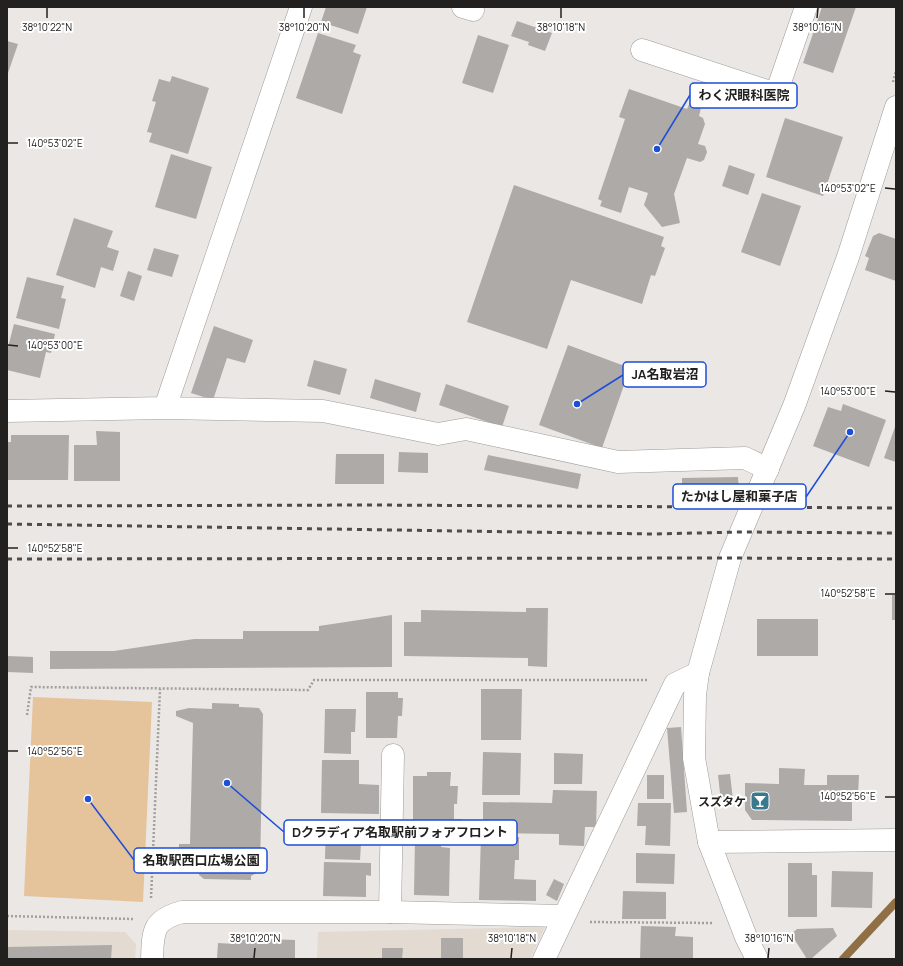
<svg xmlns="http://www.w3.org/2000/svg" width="903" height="966" font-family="Manrope,'Noto Sans JP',sans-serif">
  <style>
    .built { fill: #e3dad1 }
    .green { fill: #e6c49b }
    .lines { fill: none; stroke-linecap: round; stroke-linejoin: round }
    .stream { stroke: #916f45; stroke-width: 8 }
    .building { fill: #adaaa7 }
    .minor-casing { stroke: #9e9b98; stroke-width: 23 }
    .tertiary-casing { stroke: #9e9b98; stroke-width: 23 }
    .path { stroke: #a29f9d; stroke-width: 2.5; stroke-dasharray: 2 2; stroke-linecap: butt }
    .minor { stroke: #fff; stroke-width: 22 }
    .tertiary { stroke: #fff; stroke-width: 22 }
    .rail { stroke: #4e4c4a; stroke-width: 3; stroke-dasharray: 5 5; stroke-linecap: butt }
    .ticks { fill: none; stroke: #232120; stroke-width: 1.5 }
    .labels { text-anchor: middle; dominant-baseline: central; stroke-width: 4; stroke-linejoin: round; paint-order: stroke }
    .poi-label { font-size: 12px; font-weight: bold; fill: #232120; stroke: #fff; text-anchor: end }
    .ticks-label { font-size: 10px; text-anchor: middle; fill: #232120; stroke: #fff; stroke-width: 4; stroke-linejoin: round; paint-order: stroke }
    .leader { fill: none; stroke: #1d4ed8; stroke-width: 1.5 }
    .callout-dot { fill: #1d4ed8; stroke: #fff; stroke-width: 1.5 }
    .callout { fill: #fff; stroke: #1d4ed8; stroke-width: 1.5 }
    .callout-label { font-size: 13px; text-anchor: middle; font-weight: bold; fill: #232120 }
  </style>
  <rect width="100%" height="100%" fill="#eae7e4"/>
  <!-- built -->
  <path class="built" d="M545,927L530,959H317L318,932Z
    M7,930L125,932L136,944L135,959H7Z"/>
  <!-- green -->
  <path class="green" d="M33,697L152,702L143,902L24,896Z"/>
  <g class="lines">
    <!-- stream -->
    <path class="stream" d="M843,959L896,902"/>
  </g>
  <!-- building -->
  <path class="building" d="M326,7H367L358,34L321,22Z
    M822,7H856L833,73L803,63Z
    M517,21L552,33L545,51L528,45L529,42L511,36Z
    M318,33L356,45L353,52L361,55L342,114L296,98Z
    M478,35L509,45L493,93L462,83Z
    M7,41L18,44L7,76Z
    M172,76L209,88L188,154L149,142L152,133L147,132L156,102L152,101L159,79L170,82Z
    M629,89L687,109L691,100L694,97L702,100V104L699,116L703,118L705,124L698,144L705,146L707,152L704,160L700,162L687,158L674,194L680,223L662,227L644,205L648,193L629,187L621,213L600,206L602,201L598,199L625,119L619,117Z
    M785,118L843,137L823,196L766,177Z
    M171,154L212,167L196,219L155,207Z
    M729,165L755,174L748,195L722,186Z
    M514,185L664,237L661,246L665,248L655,276L651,275L642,304L571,280L547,349L467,322Z
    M762,193L801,206L780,266L741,252Z
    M74,218L113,231L107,247L119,251L113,271L101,267L95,288L56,275Z
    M879,233L896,239V281L865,270L869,258L865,256L873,236Z
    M154,248L179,255L172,277L147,270Z
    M128,271L142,276L134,301L120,296Z
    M27,277L64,286L61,298L66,299L59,329L16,318Z
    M14,324L55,334L51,353L46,352L40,378L7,370V351Z
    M214,326L253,340L245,363L227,358L213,400L191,393Z
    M568,345L630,368L602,448L539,425Z
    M314,360L347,369L340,395L307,386Z
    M375,379L421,393L416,412L370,398Z
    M446,384L509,406L502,427L439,405Z
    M843,404L886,420L869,467L813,446L828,407L841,411Z
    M896,424V462L884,458Z
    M96,431L120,432V481H74V445H97Z
    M11,435H69L68,480H7V442H11Z
    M399,452L428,453V473L398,472Z
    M336,454H384V484H335Z
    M488,455L581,474L578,489L484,470Z
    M738,477L739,491H682V478Z
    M892,595H896V620H892Z
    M526,608H548L547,667L528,666V658L404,656V622H421V610L526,612Z
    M392,615V667L50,669V651H114L194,639H243V631H319V626Z
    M757,619H818V656H757Z
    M7,656L33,657V673L7,672Z
    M481,689H522L521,740H481Z
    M366,692H398V698H403L402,716H398L397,738H366Z
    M212,703L239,704V707L259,708L263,714L260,871L251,876V880L204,879L199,875L200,862H192L193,853H179V844H190L193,723L176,716V711L189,708L212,709Z
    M325,709H356L355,732H351V754L324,753Z
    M681,727L687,812L674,813L667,728Z
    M483,752L521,753L520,795H482Z
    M554,753L583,754L582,784H554Z
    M322,760H359V784L379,785V814L321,813Z
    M779,768L805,769L804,785H827V775H859L858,795H852V821L752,820L745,810V783L779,784Z
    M427,772H451L450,786H458L457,804H454V819H462V832L413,831V776H427Z
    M730,774L733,800L721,802L718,775Z
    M647,775H664V799H647Z
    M553,790L597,791L596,827H585L584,846L559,845V834L483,833V802L552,803Z
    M638,803H671L670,846L645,845L646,826H637Z
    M326,820L368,821L367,843H361L360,860L325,859Z
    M481,836L519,837V860H515L514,879L536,880V901L479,900Z
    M415,837H441V847L450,848L449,896L414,895Z
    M636,853L675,854L674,884L636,883Z
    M324,862L371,863V876L366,875V897L323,896Z
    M788,863H812V875H817V917H788Z
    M832,871L873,872L872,908L831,907Z
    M554,879L564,884L557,901L546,895Z
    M623,891L666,892V919H622Z
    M641,926L676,927L675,936L693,937V959H640Z
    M833,928L837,936L811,959H807L791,934L797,929Z
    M235,938L295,940V959H217L218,943L235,944Z
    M441,938H463V959H441Z
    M112,945L111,959H7V947Z
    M382,948H403L402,959H382Z"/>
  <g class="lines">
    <defs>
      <path id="minor" d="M463,7L473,10
        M642,50L776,94L806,7
        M165,408L301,7
        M7,411L165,408L323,411L438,434L466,429L618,462L745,458L768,469
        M709,842L896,840
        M390,912L393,755
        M544,959L675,684L698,673"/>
      <path id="tertiary" d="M152,959C153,932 152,920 182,912H390L564,916
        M757,959L746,937L709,842L694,758L695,695L698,673L730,558L794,406L848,257L896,107"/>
    </defs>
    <!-- minor casing -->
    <use href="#minor" class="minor-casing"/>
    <!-- tertiary casing -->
    <use href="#tertiary" class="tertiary-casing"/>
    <!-- path -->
    <path class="path" d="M893,82L896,71
      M27,715L31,687L308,690L314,680H648
      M151,898L160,689
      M7,916L133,919
      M590,922L713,923"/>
    <!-- minor -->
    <use href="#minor" class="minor"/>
    <!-- tertiary -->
    <use href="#tertiary" class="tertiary"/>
    <!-- rail -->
    <path class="rail" d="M7,506L374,505L896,508
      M7,524L653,534L741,532L896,533
      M7,559L730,558L896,559"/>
  </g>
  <!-- ticks -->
  <path class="ticks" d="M47,18V8M304,18V8M561,18V8M817,18L818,8M8,143H18M885,188L895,189M8,345L18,346M885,391L895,392M8,548H18M885,594H895M8,751H18M885,797H895M254,958L255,948M511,958L512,948M768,958L769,948"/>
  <!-- icons -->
  <defs>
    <symbol id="bar-square" viewBox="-11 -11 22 22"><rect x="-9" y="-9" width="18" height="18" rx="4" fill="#39788d" stroke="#fff"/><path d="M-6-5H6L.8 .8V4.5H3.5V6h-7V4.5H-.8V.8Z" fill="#fff"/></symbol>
  </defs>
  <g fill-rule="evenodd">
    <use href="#bar-square" x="749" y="790" width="22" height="22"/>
  </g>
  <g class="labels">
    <!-- poi labels -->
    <g class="poi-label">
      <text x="746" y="801">スズタケ</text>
    </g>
  </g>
  <g class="ticks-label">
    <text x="304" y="31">38°10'20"N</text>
    <text x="561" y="31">38°10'18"N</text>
    <text x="817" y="31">38°10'16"N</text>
    <text x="47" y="31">38°10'22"N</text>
    <text x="55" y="147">140°53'02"E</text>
    <text x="848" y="192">140°53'02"E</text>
    <text x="55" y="349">140°53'00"E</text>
    <text x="848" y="395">140°53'00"E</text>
    <text x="55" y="552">140°52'58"E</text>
    <text x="848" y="597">140°52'58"E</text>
    <text x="55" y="755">140°52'56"E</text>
    <text x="848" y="800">140°52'56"E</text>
    <text x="255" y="942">38°10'20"N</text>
    <text x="512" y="942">38°10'18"N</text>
    <text x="769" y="942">38°10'16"N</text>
  </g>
  <!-- callouts -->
  <path class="leader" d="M657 149L690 95M577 404L623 375M850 432L806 497M227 783L284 832M88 799L134 860"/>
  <g class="callout-dot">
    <circle cx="657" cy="149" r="4"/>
    <circle cx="577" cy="404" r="4"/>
    <circle cx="850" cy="432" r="4"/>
    <circle cx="227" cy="783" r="4"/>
    <circle cx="88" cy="799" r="4"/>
  </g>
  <g class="callout">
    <rect x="690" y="83" width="107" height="25" rx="4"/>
    <rect x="623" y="362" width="83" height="25" rx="4"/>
    <rect x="673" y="484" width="133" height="25" rx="4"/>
    <rect x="284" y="820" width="233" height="25" rx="4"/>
    <rect x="134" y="848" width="133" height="25" rx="4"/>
  </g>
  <g class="callout-label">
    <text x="744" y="100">わく沢眼科医院</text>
    <text x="665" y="379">JA名取岩沼</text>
    <text x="739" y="501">たかはし屋和菓子店</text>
    <text x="400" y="837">Dクラディア名取駅前フォアフロント</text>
    <text x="201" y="865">名取駅西口広場公園</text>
  </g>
  <!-- border -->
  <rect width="903" height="966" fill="none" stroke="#232120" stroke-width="16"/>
</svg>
